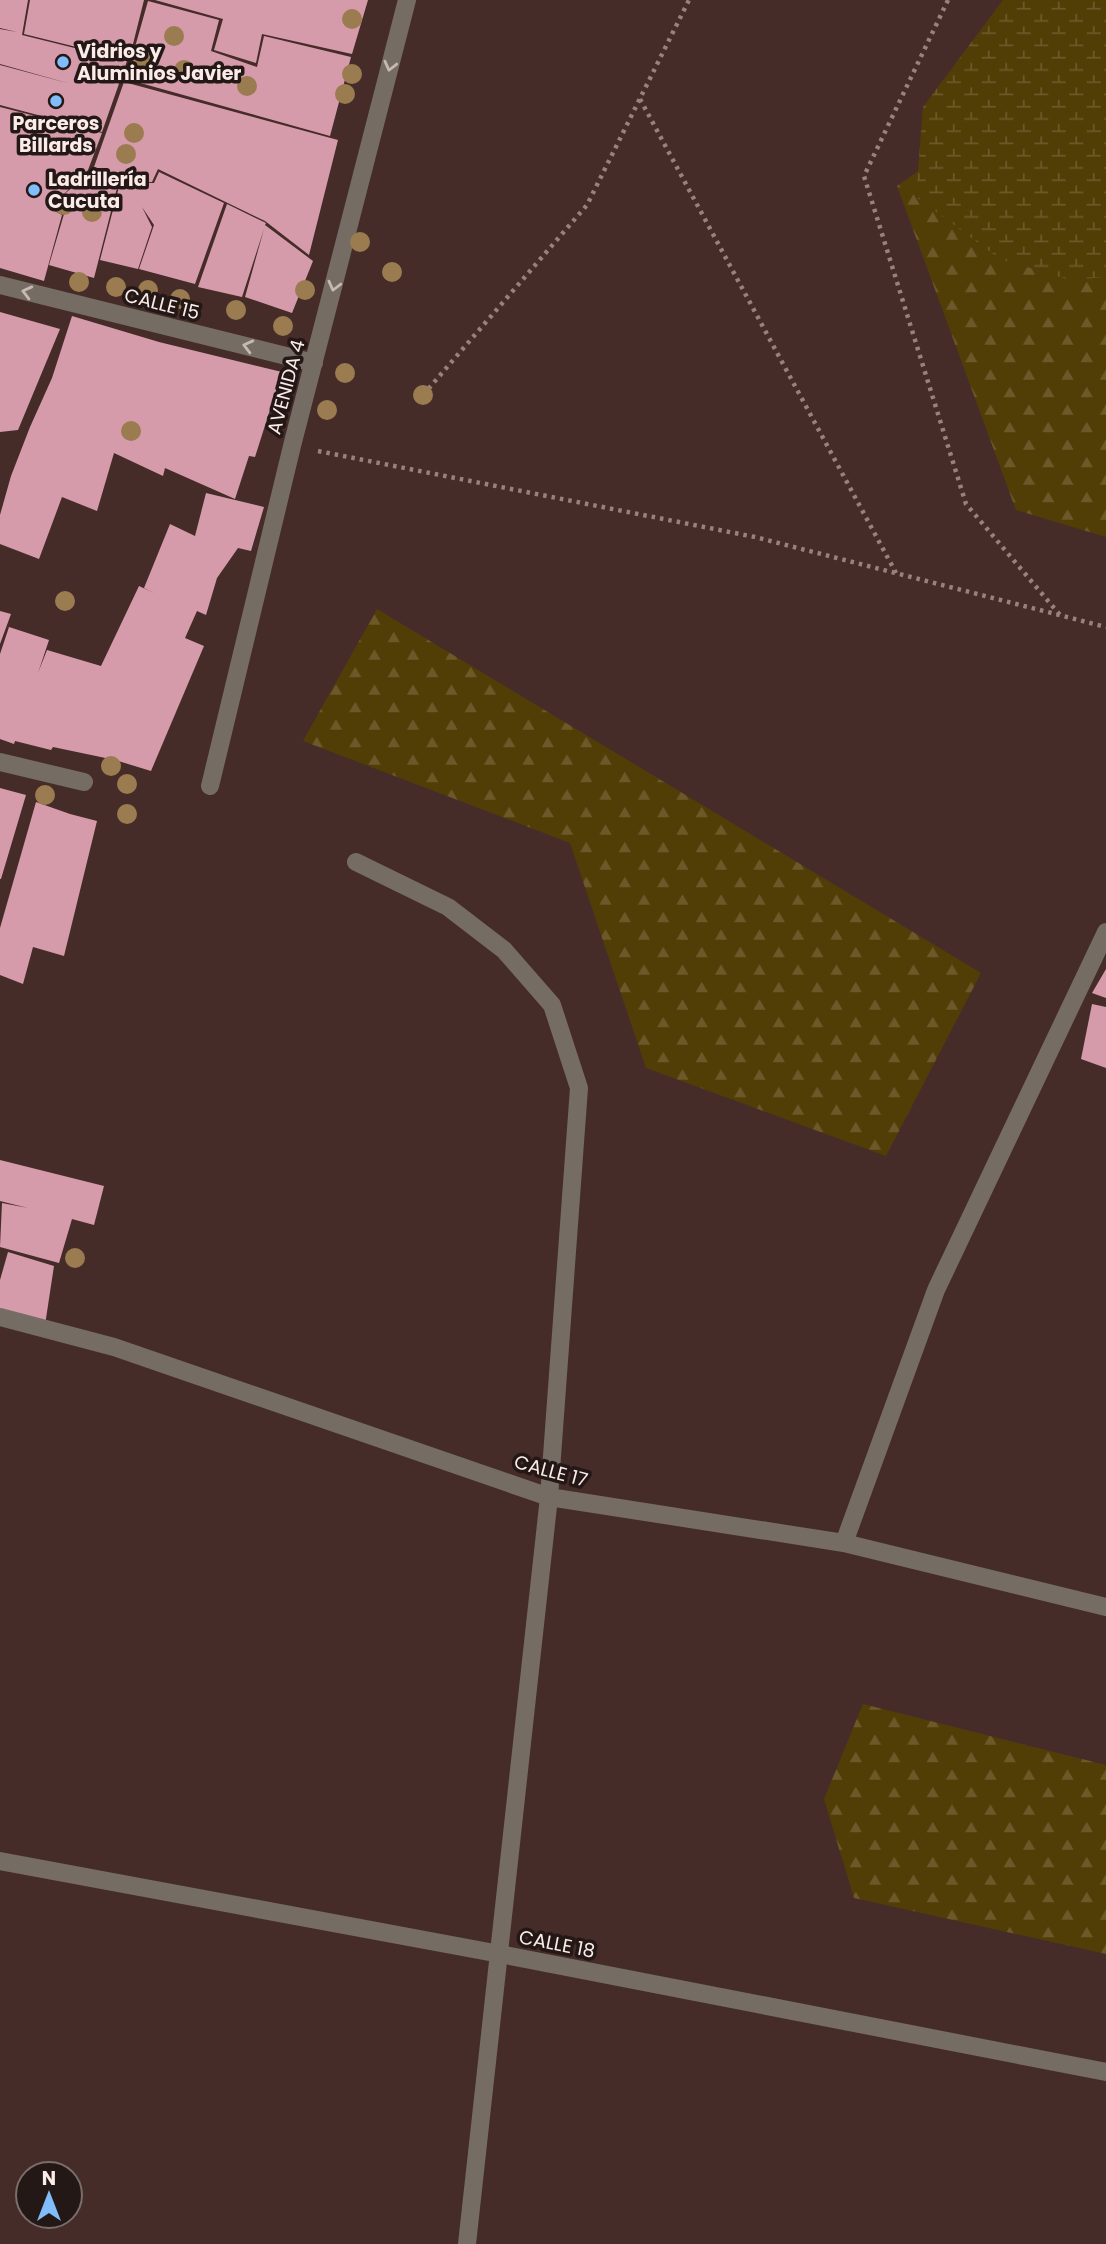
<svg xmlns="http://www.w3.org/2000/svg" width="1106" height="2244" font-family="Poppins,sans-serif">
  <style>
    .forest { fill: url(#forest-firs) }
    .wetland { fill: url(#wetland-marsh) }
    .building { fill: #d69baa }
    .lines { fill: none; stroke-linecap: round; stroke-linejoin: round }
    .path { stroke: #97827e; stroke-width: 4.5; stroke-dasharray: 3.5 5; stroke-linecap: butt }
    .minor { stroke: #756c64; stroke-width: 18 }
    .tree { fill: #9a7c50 }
    .oneway { stroke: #c6b9b4 }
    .poi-dot { fill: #81bdfa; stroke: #231816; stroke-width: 2.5 }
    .labels { text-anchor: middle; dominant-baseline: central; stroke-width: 7; stroke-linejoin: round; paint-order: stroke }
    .poi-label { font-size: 19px; font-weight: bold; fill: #fcece9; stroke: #231816; text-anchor: start }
    .street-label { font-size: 19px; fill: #fcece9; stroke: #231816 }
  </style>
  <defs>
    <pattern id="forest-firs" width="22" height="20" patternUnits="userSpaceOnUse" patternTransform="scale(1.75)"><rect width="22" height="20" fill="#513d06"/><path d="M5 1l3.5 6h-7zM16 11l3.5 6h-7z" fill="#6b592a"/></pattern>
    <pattern id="wetland-marsh" width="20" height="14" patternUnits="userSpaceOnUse" patternTransform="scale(1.75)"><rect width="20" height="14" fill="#513d06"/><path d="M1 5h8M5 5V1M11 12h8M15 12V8" fill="none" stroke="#6b592a"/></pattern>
  </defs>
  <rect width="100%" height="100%" fill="#452c28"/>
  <!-- forest -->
  <path class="forest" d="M1106,38V537L1016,510L897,186Z
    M377,609L981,973L886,1156L646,1068L570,843L303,741Z
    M863,1704L1106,1765V1954L854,1898L824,1799Z"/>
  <!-- wetland -->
  <path class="wetland" d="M1003,0H1106V277L1070,280L1000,259L916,197L923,107Z"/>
  <!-- building -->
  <path class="building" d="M0,0H28L22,35L127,61L102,132L0,105V65L71,84L0,64V29L17,32L0,28Z
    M30,0H144L129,60L24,34Z
    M155,0H368L352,54L262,34L256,63L214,50L223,19Z
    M148,1L219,20L211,51L257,67L264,36L351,57L330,136L126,79Z
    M124,82L338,140L309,255L265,221L158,169L152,182L131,183H154L159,172L224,203L195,284L139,269L154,225L142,207L152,227L138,269L100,260L120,183L94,167Z
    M0,107L102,133L88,170L58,200L90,171V168L118,184L94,278L49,265L64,214L49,208L62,215L44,281L0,268Z
    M227,204L266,223L265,225L313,261L292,313L245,297L264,229L242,297L198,287Z
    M0,312L60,329L18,430L0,432Z
    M72,316L159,342L282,372L255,457L249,456L235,499L165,468L163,476L114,453L97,511L62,497L39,559L0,544V515L11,476L30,427L52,378Z
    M206,493L264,507L251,551L238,548L217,578L206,615L197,611L185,638L204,646L151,771L115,760L53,747L51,750L15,741L14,744L0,739V654L9,627L49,640L38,673L47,650L101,666L139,586L154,593L144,588L170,524L195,536Z
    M0,611L11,614L0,644Z
    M0,788L26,795L1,879H0Z
    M36,802L70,814L97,821L64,956L33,947L23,984L0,975V928Z
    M1106,969V998L1092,993Z
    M1092,1004L1106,1007V1068L1081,1059Z
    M0,1160L104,1186L94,1225L72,1219L59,1263L0,1247L2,1203L28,1208L0,1201Z
    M8,1252L54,1266L45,1325L0,1316V1280Z"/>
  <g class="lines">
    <!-- path -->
    <path class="path" d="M948,0L864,176L966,504L1060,615
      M640,99L896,573
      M423,395L587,205L689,0
      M318,451L755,537L1106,627"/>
    <!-- minor -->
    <path class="minor" d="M0,285L314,363
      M0,762L84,782
      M210,786L292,446L407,0
      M356,862L448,907L504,950L552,1005L579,1088L549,1497L467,2244
      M0,1317L114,1347L549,1497L844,1543L1106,1607
      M844,1543L936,1290L1106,932
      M0,1861L500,1954L1106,2072"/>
  </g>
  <!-- trees -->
  <g class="tree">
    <circle cx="352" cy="19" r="10"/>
    <circle cx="174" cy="36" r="10"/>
    <circle cx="144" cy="63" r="10"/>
    <circle cx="184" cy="70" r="10"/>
    <circle cx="216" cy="74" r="10"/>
    <circle cx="352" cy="74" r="10"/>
    <circle cx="247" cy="86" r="10"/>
    <circle cx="345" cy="94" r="10"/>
    <circle cx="134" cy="133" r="10"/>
    <circle cx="126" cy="154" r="10"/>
    <circle cx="64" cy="205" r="10"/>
    <circle cx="92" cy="212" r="10"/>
    <circle cx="360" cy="242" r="10"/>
    <circle cx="392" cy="272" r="10"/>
    <circle cx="79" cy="282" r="10"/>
    <circle cx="116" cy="287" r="10"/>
    <circle cx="148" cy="290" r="10"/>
    <circle cx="305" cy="290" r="10"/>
    <circle cx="180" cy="299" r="10"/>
    <circle cx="236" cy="310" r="10"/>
    <circle cx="283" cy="326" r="10"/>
    <circle cx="345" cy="373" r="10"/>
    <circle cx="423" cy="395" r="10"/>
    <circle cx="327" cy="410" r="10"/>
    <circle cx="131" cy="431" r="10"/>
    <circle cx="65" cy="601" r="10"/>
    <circle cx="111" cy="766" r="10"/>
    <circle cx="127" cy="784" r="10"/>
    <circle cx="45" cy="795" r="10"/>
    <circle cx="127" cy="814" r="10"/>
    <circle cx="75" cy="1258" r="10"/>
  </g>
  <!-- one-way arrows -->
  <defs><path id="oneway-chevron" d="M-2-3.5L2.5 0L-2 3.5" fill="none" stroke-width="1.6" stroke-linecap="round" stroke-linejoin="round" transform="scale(1.75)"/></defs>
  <g class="oneway">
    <use href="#oneway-chevron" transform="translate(390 66) rotate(104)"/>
    <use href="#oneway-chevron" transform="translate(334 286) rotate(104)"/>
    <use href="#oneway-chevron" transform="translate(27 292) rotate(-166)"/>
    <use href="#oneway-chevron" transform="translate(248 346) rotate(-166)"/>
  </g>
  <!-- markers -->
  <g class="poi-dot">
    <circle cx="63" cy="62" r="7"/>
    <circle cx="56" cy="101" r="7"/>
    <circle cx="34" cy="190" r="7"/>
  </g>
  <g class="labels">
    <!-- poi labels -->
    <g class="poi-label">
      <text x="77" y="51">Vidrios y<tspan x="77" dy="22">Aluminios Javier</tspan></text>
      <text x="56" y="123" text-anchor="middle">Parceros<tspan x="56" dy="22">Billards</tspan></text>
      <text x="48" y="179">Ladrillería<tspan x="48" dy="22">Cucuta</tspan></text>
    </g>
    <!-- street labels -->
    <g class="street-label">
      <text transform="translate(162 304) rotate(14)">CALLE 15</text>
      <text transform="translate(286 387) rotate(-75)">AVENIDA 4</text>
      <text transform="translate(551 1471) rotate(15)">CALLE 17</text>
      <text transform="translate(557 1944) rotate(11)">CALLE 18</text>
    </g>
  </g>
  <!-- north arrow -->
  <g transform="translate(49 2195)"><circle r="33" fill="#231816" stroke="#7a6d6a" stroke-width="2"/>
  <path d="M0-5L12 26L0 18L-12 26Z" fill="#81bdfa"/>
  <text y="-10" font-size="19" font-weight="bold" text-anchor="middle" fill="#fcece9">N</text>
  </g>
</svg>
